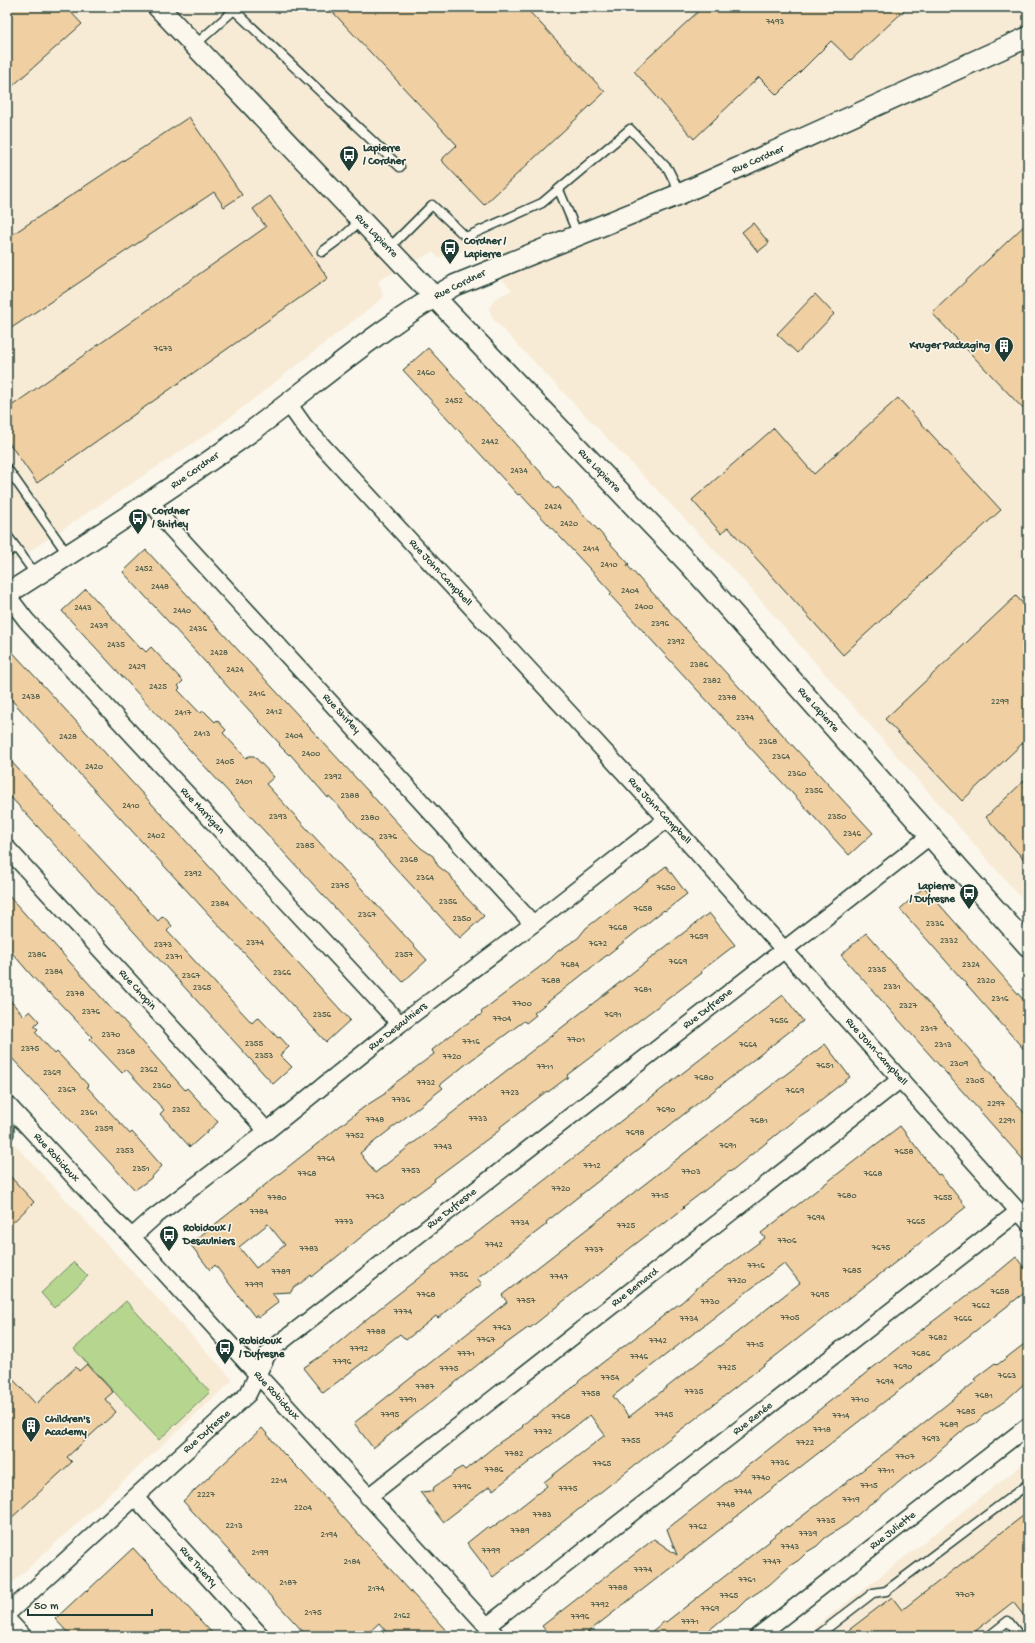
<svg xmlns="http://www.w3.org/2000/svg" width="1035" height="1643" font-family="'Gochi Hand',sans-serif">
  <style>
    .built { fill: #f8ebd6 }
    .green { fill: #b6d68f; stroke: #6a8a62 }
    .building { fill: #f0d0a2; stroke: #1f3d34; fill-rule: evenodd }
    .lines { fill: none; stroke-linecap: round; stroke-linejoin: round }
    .service-casing { stroke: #1f3d34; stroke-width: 11 }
    .minor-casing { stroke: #1f3d34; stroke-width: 19 }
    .tertiary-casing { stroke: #1f3d34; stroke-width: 23 }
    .service { stroke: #fbf7ec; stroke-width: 8 }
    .minor { stroke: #fbf7ec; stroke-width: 16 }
    .tertiary { stroke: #fbf7ec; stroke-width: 20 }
    .labels { text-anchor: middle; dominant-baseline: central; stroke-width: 3; stroke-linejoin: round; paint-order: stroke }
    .number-label { font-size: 9px; fill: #536250 }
    .poi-label { font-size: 11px; font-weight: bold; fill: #1f3d34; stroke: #fbf7ec; text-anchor: start }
    .street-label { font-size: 11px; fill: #1f3d34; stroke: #fbf7ec }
  </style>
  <rect width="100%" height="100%" fill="#fbf7ec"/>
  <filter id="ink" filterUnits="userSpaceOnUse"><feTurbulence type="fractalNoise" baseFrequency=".025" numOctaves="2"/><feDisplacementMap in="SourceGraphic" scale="8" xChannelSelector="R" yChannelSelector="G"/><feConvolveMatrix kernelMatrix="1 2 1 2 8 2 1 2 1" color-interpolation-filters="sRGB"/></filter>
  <g filter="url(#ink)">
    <!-- built -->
    <path class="built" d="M7,7H1028V906L742,579L493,319L489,309L494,299L512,290L473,248L438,258L433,252L378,281L384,297L219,426L7,566Z
      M7,1136L233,1380L10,1585L7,1582Z
      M1028,1460V1636H804Z"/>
    <!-- green -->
    <path class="green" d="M74,1262L88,1276L54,1308L41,1293Z
      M126,1301L210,1392L159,1440L74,1349Z"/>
    <!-- building -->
    <path class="building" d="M7,7H66L82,24L7,91Z
      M328,7H525L605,92L484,205L441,160L457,145Z
      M703,7H908L851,60L831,41L777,95L759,77L694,139L634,71Z
      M189,117L242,195L224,207L214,192L7,331V238Z
      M270,196L328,278L37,483L7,440V409L266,227L253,209Z
      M1028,222V414L932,313Z
      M753,223L769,243L758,252L742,232Z
      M815,294L834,314L797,353L777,334Z
      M428,348L556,489L558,487L597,529L629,564L627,565L873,833L849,855L610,595L612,593L589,568L520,494L518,495L403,370Z
      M898,398L1001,510L843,655L728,527L721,533L692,500L774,428L814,474Z
      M146,550L413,840L421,848L433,856L438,866L451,876L459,890L484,916L460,938L346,814L329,796L328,798L290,754L289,755L279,745L280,744L123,572Z
      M86,589L141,649L142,648L146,652L151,647L183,681L178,686L180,688L178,690L200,713L204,711L215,722L217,720L226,730L223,733L246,758L249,756H254L274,777L266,784L427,960L403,982L62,611Z
      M1016,596L1028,609V738L962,801L885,719Z
      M7,646L350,1020L326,1042L7,695Z
      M7,757L158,921L163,916L172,926L167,931L252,1023L258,1017L278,1038L280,1037L289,1047L280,1055L292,1067L273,1084L7,793Z
      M1028,777V864L986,817Z
      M666,866L687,894L665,911L664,910L539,1009L534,1013L536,1015L526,1023L524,1021L470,1061L440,1085L443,1088L360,1153L375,1173L709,913L735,945L701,971L702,973L567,1075L568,1077L548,1092L547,1091L500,1127L501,1129L434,1179L435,1181L414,1196L413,1195L312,1277L311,1275L297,1286H294L291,1292L272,1293L279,1302L258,1318L256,1315L255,1317L215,1265L210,1270L190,1244L364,1107L386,1093L385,1092L395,1083L434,1054L432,1050L460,1028L482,1014L481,1012L491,1004L549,960L558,951L578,938L586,928ZM268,1224L285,1245L256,1268L239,1247Z
      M924,887L1028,1005V1054L900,909Z
      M7,894L43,934L44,933L116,1014L117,1013L185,1090L187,1088L218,1122L190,1147L160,1114L164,1110L126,1069L122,1073L90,1039L92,1037L49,992L48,993L32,976L7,947Z
      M866,933L995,1078L994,1079L1028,1117V1165L841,955Z
      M783,995L803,1021L546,1222L547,1224L477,1278L482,1284L438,1318L436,1316L406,1340L400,1334L323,1393L303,1368L327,1352L380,1308Z
      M7,997L24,1016L30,1011L39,1021L34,1026L38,1029L35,1032L55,1054L57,1052L89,1086L87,1087L130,1134L132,1132L162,1166L150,1179L135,1190L61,1110L7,1053Z
      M825,1044L850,1077L817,1103L818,1104L797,1118L730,1172V1171L683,1207L684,1208L664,1224L663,1223L616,1259L617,1260L597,1276L596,1275L530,1328L529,1327L485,1359L373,1448L354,1423L507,1302L502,1295Z
      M900,1126L938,1175L940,1174L966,1207L722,1398L626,1472L493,1577L467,1543L487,1527L490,1529L519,1508L547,1486L544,1482L605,1435L590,1415L493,1490L490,1486L443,1522L420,1492L433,1491L434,1487L451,1476L455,1471L462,1467L465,1470L500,1442L523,1427L522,1426L532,1417L536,1416L548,1405L571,1389L580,1380L676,1306L682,1302L697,1288L765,1238L761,1233ZM784,1263L800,1283L629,1417L613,1396Z
      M7,1173L34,1202L7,1228Z
      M1016,1257L1028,1273V1290L583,1636H550L542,1626L654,1539L677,1555L667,1529L903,1344L998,1272Z
      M1028,1341V1379L1026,1382L1005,1401L984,1415L976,1423L967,1427L928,1461L905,1477L879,1499L870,1504L847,1524L825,1538L817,1546L807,1552L799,1560L791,1565L769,1585L746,1600L738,1608L731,1612L702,1636H646L665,1621L666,1622L770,1541L769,1540L787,1526L788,1527L911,1433L976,1381L974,1379L995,1363L997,1365Z
      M87,1364L113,1392L105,1399L116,1412L67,1457L72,1462L7,1522V1373L36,1404L76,1367L79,1371Z
      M262,1428L283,1453L302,1472L451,1636H390L379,1623L365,1636H307L183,1501Z
      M1028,1512V1621L1013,1602L969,1636H841L892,1597L902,1610Z
      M133,1548L184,1603L215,1636H71L55,1619L86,1590L87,1591Z"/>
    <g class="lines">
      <defs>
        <path id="service" d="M195,45L234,10L400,167
          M559,190L578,235
          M389,248L432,205L466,237L542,203L630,129L668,169L680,193
          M322,252L345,235L361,220
          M7,468L68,555
          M7,535L36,575
          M7,553L16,547
          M9,1135L10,1108
          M817,1636L873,1593L886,1591L1028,1484
          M989,1636L1008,1621L1020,1636"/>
        <path id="minor" d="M288,403L305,427L667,819L1028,1222
          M151,502L170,527L533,924
          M7,595L26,620L400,1024
          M7,848L267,1131
          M7,1104L111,1217L132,1237L496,1636
          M132,1237L153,1218L267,1131L400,1024L533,924L667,819
          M135,1497L261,1636
          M368,1497L901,1079
          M7,1614L248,1394L267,1355L272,1349L930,836
          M7,1619L23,1636
          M487,1626L1019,1211
          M758,1636L1028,1426"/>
        <path id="tertiary" d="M158,7L689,564L1028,946
          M7,594C89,542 170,490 249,433C317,383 381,326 455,285L680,194L1028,37"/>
      </defs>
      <!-- service casing -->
      <use href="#service" class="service-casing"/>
      <!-- minor casing -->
      <use href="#minor" class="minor-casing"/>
      <!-- tertiary casing -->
      <use href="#tertiary" class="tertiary-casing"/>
      <!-- service -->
      <use href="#service" class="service"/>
      <!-- minor -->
      <use href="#minor" class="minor"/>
      <!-- tertiary -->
      <use href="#tertiary" class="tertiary"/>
    </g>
  </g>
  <!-- icons -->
  <defs>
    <symbol id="bus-pin" viewBox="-11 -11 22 30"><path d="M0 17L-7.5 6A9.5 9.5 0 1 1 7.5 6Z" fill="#1f3d34" stroke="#fbf7ec"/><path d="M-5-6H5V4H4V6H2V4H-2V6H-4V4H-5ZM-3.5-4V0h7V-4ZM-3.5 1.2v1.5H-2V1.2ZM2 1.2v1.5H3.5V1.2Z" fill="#fff"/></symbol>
    <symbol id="building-pin" viewBox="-11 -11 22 30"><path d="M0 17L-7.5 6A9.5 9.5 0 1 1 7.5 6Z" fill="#1f3d34" stroke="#fbf7ec"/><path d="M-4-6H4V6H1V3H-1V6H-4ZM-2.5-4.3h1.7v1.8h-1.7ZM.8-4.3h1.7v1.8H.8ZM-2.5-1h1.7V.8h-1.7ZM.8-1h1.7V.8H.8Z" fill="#fff"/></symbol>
  </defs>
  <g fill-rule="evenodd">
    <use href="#bus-pin" x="338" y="144" width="22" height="30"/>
    <use href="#bus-pin" x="439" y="237" width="22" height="30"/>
    <use href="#building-pin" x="993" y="335" width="22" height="30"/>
    <use href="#bus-pin" x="127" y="507" width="22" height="30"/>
    <use href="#bus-pin" x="958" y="882" width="22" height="30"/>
    <use href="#bus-pin" x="158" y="1224" width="22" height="30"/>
    <use href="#bus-pin" x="214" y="1337" width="22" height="30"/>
    <use href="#building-pin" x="20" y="1415" width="22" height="30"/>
  </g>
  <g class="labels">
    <!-- number labels -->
    <g class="number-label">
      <text x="775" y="22">7493</text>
      <text x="163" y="349">7673</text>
      <text x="426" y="373">2460</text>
      <text x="454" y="401">2452</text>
      <text x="490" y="442">2442</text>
      <text x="519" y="471">2434</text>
      <text x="553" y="507">2424</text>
      <text x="569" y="524">2420</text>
      <text x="591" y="549">2414</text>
      <text x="609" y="565">2410</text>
      <text x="144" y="569">2452</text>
      <text x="160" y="587">2448</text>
      <text x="630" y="591">2404</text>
      <text x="644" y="607">2400</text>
      <text x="83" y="608">2443</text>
      <text x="182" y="611">2440</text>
      <text x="660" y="624">2396</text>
      <text x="99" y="626">2439</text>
      <text x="198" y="629">2436</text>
      <text x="676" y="642">2392</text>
      <text x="116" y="645">2435</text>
      <text x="219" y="653">2428</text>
      <text x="699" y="665">2386</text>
      <text x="137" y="667">2429</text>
      <text x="235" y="670">2424</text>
      <text x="712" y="681">2382</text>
      <text x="158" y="687">2425</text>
      <text x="257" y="694">2416</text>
      <text x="31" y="697">2438</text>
      <text x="727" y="698">2378</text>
      <text x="1000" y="702">2299</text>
      <text x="274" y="712">2412</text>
      <text x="183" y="713">2417</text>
      <text x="745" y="718">2374</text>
      <text x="202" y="734">2413</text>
      <text x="294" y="736">2404</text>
      <text x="68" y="737">2428</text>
      <text x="768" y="742">2368</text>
      <text x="311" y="754">2400</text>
      <text x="781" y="757">2364</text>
      <text x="225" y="762">2405</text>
      <text x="94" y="767">2420</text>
      <text x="797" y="774">2360</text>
      <text x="333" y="777">2392</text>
      <text x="244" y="782">2401</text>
      <text x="814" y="791">2356</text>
      <text x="350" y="796">2388</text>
      <text x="131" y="806">2410</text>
      <text x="278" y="817">2393</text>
      <text x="837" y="817">2350</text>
      <text x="370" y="818">2380</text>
      <text x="852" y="834">2346</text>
      <text x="156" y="836">2402</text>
      <text x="388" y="837">2376</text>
      <text x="305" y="846">2385</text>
      <text x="409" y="860">2368</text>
      <text x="193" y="874">2392</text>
      <text x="425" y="878">2364</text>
      <text x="340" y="886">2375</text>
      <text x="666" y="888">7650</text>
      <text x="448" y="902">2356</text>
      <text x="220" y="904">2384</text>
      <text x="643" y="909">7658</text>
      <text x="367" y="915">2367</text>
      <text x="462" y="919">2350</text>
      <text x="935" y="924">2336</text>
      <text x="618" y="928">7668</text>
      <text x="699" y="937">7659</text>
      <text x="949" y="941">2332</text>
      <text x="255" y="943">2374</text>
      <text x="598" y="944">7672</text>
      <text x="163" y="945">2373</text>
      <text x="37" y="955">2386</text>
      <text x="404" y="955">2357</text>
      <text x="174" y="957">2371</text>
      <text x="678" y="962">7669</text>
      <text x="570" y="965">7684</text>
      <text x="971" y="965">2324</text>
      <text x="877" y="970">2335</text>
      <text x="54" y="972">2384</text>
      <text x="282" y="973">2366</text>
      <text x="191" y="976">2367</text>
      <text x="551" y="981">7688</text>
      <text x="986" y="981">2320</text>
      <text x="892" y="987">2331</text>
      <text x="202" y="988">2365</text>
      <text x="643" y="990">7681</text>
      <text x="75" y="994">2378</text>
      <text x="1000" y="999">2316</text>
      <text x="522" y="1004">7700</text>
      <text x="908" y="1006">2327</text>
      <text x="91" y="1012">2376</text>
      <text x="322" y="1015">2356</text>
      <text x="613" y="1015">7691</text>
      <text x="502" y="1019">7704</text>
      <text x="779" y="1021">7656</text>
      <text x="929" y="1029">2317</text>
      <text x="111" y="1035">2370</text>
      <text x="576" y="1040">7701</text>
      <text x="471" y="1042">7716</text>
      <text x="254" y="1044">2355</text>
      <text x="748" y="1045">7664</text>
      <text x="943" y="1045">2313</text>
      <text x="30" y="1049">2375</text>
      <text x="126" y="1052">2368</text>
      <text x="264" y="1056">2353</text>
      <text x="452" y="1057">7720</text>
      <text x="959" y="1064">2309</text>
      <text x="825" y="1066">7651</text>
      <text x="545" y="1067">7711</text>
      <text x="149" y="1070">2362</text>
      <text x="52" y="1073">2369</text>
      <text x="704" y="1078">7680</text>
      <text x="975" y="1081">2305</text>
      <text x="426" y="1083">7732</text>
      <text x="162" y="1086">2360</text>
      <text x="67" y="1090">2367</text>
      <text x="795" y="1091">7669</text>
      <text x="510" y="1093">7723</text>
      <text x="401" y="1100">7736</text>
      <text x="996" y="1104">2297</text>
      <text x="181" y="1110">2352</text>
      <text x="666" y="1110">7690</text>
      <text x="89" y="1113">2361</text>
      <text x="478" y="1119">7733</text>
      <text x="375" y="1120">7748</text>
      <text x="759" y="1121">7681</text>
      <text x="1007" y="1121">2291</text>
      <text x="104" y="1129">2359</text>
      <text x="635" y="1133">7698</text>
      <text x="355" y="1136">7752</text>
      <text x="728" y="1146">7691</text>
      <text x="443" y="1147">7743</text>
      <text x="125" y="1151">2353</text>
      <text x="904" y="1152">7658</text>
      <text x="326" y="1159">7764</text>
      <text x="592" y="1166">7712</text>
      <text x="141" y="1169">2351</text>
      <text x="411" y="1171">7753</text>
      <text x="691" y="1172">7703</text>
      <text x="307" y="1174">7768</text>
      <text x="873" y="1174">7668</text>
      <text x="561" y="1189">7720</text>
      <text x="660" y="1196">7715</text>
      <text x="847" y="1196">7680</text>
      <text x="375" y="1197">7763</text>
      <text x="277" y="1198">7780</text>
      <text x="943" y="1198">7655</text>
      <text x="259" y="1212">7784</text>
      <text x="816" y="1218">7694</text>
      <text x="344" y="1222">7773</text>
      <text x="916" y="1222">7665</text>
      <text x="520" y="1223">7734</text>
      <text x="626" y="1226">7725</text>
      <text x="787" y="1241">7706</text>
      <text x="494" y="1245">7742</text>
      <text x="881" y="1248">7675</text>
      <text x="309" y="1249">7783</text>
      <text x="594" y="1250">7737</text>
      <text x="756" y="1266">7716</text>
      <text x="852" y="1271">7685</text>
      <text x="281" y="1272">7789</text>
      <text x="459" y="1275">7756</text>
      <text x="559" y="1277">7747</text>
      <text x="737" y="1281">7720</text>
      <text x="254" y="1285">7799</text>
      <text x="1000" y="1292">7658</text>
      <text x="426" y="1295">7768</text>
      <text x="820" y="1295">7695</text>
      <text x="526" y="1301">7757</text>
      <text x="710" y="1302">7730</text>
      <text x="981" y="1306">7662</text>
      <text x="403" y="1312">7774</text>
      <text x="790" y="1318">7705</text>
      <text x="689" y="1319">7734</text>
      <text x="963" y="1319">7666</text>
      <text x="502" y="1328">7763</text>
      <text x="376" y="1332">7788</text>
      <text x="938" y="1338">7682</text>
      <text x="486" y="1340">7767</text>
      <text x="658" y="1341">7742</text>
      <text x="755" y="1345">7715</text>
      <text x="359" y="1349">7792</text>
      <text x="466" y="1354">7771</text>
      <text x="921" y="1354">7686</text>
      <text x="639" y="1357">7746</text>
      <text x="342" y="1362">7796</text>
      <text x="903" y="1367">7690</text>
      <text x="727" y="1368">7725</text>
      <text x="449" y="1369">7775</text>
      <text x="1007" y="1376">7663</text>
      <text x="610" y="1378">7754</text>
      <text x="885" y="1382">7694</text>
      <text x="425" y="1387">7787</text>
      <text x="694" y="1392">7735</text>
      <text x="591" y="1394">7758</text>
      <text x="984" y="1396">7681</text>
      <text x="408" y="1400">7791</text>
      <text x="860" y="1400">7710</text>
      <text x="966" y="1412">7685</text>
      <text x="390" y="1415">7795</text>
      <text x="664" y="1415">7745</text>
      <text x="841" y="1416">7714</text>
      <text x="561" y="1417">7768</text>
      <text x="949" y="1425">7689</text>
      <text x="822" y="1430">7718</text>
      <text x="543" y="1432">7772</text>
      <text x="931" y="1439">7693</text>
      <text x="631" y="1441">7755</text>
      <text x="805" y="1443">7722</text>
      <text x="514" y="1454">7782</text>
      <text x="905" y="1457">7707</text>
      <text x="780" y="1463">7736</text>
      <text x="602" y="1464">7765</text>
      <text x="494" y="1470">7786</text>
      <text x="886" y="1471">7711</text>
      <text x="761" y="1478">7740</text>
      <text x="279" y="1481">2214</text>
      <text x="869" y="1486">7715</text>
      <text x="462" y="1487">7796</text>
      <text x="568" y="1489">7775</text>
      <text x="743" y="1492">7744</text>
      <text x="206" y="1495">2227</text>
      <text x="851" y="1500">7719</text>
      <text x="726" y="1505">7748</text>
      <text x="303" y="1508">2204</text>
      <text x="542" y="1515">7783</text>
      <text x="826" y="1521">7735</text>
      <text x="234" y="1526">2213</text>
      <text x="698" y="1527">7762</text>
      <text x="520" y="1531">7789</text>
      <text x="808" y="1534">7739</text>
      <text x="329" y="1535">2194</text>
      <text x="790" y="1547">7743</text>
      <text x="491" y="1551">7799</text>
      <text x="260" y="1553">2199</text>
      <text x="352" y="1562">2184</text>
      <text x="772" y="1562">7747</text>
      <text x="643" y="1570">7774</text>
      <text x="747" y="1580">7761</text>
      <text x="288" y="1583">2187</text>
      <text x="618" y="1588">7788</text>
      <text x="376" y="1589">2174</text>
      <text x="965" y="1595">7707</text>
      <text x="729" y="1596">7765</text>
      <text x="600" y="1605">7792</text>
      <text x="710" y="1609">7769</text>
      <text x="313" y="1613">2175</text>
      <text x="402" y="1616">2162</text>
      <text x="580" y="1617">7796</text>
      <text x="690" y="1622">7771</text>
    </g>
    <!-- poi labels -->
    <g class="poi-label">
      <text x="363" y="149">Lapierre<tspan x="363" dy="13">/ Cordner</tspan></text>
      <text x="464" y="242">Cordner /<tspan x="464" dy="13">Lapierre</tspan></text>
      <text x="990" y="346" text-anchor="end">Kruger Packaging</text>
      <text x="152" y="512">Cordner<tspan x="152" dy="13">/ Shirley</tspan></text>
      <text x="955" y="887" text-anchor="end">Lapierre<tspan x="955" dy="13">/ Dufresne</tspan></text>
      <text x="183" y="1229">Robidoux /<tspan x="183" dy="13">Desaulniers</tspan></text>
      <text x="239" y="1342">Robidoux<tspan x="239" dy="13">/ Dufresne</tspan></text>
      <text x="45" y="1420">Children's<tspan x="45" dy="13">Academy</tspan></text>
    </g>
    <!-- street labels -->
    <g class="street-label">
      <text transform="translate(758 160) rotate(-24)">Rue Cordner</text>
      <text transform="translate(376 236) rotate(46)">Rue Lapierre</text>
      <text transform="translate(460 285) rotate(-26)">Rue Cordner</text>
      <text transform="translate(195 471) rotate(-35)">Rue Cordner</text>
      <text transform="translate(599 471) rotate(46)">Rue Lapierre</text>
      <text transform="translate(440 573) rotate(47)">Rue John-Campbell</text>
      <text transform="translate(818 710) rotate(48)">Rue Lapierre</text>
      <text transform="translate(341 714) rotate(47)">Rue Shirley</text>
      <text transform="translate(202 811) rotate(47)">Rue Harrigan</text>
      <text transform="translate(659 811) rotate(47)">Rue John-Campbell</text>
      <text transform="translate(137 990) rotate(48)">Rue Chopin</text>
      <text transform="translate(708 1009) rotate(-38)">Rue Dufresne</text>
      <text transform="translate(398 1027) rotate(-38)">Rue Desaulniers</text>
      <text transform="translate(876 1052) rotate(48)">Rue John-Campbell</text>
      <text transform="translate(56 1158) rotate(48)">Rue Robidoux</text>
      <text transform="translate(452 1209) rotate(-38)">Rue Dufresne</text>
      <text transform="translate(635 1288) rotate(-38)">Rue Bernard</text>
      <text transform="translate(276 1396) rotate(48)">Rue Robidoux</text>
      <text transform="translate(753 1419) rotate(-38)">Rue Renée</text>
      <text transform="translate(207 1432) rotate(-42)">Rue Dufresne</text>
      <text transform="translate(893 1531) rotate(-38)">Rue Juliette</text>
      <text transform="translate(198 1567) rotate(48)">Rue Thierry</text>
    </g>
  </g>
  <!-- margin -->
  <rect width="1035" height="1643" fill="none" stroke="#fbf7ec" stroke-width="24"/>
  <rect x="12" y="12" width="1011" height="1619" fill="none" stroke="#1f3d34" stroke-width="1.5" filter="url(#ink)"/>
  <!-- scale -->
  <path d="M28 1609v6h124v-6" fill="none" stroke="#1f3d34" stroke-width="2"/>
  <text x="34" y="1609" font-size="12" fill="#1f3d34" stroke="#fbf7ec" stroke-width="3" paint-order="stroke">50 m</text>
</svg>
